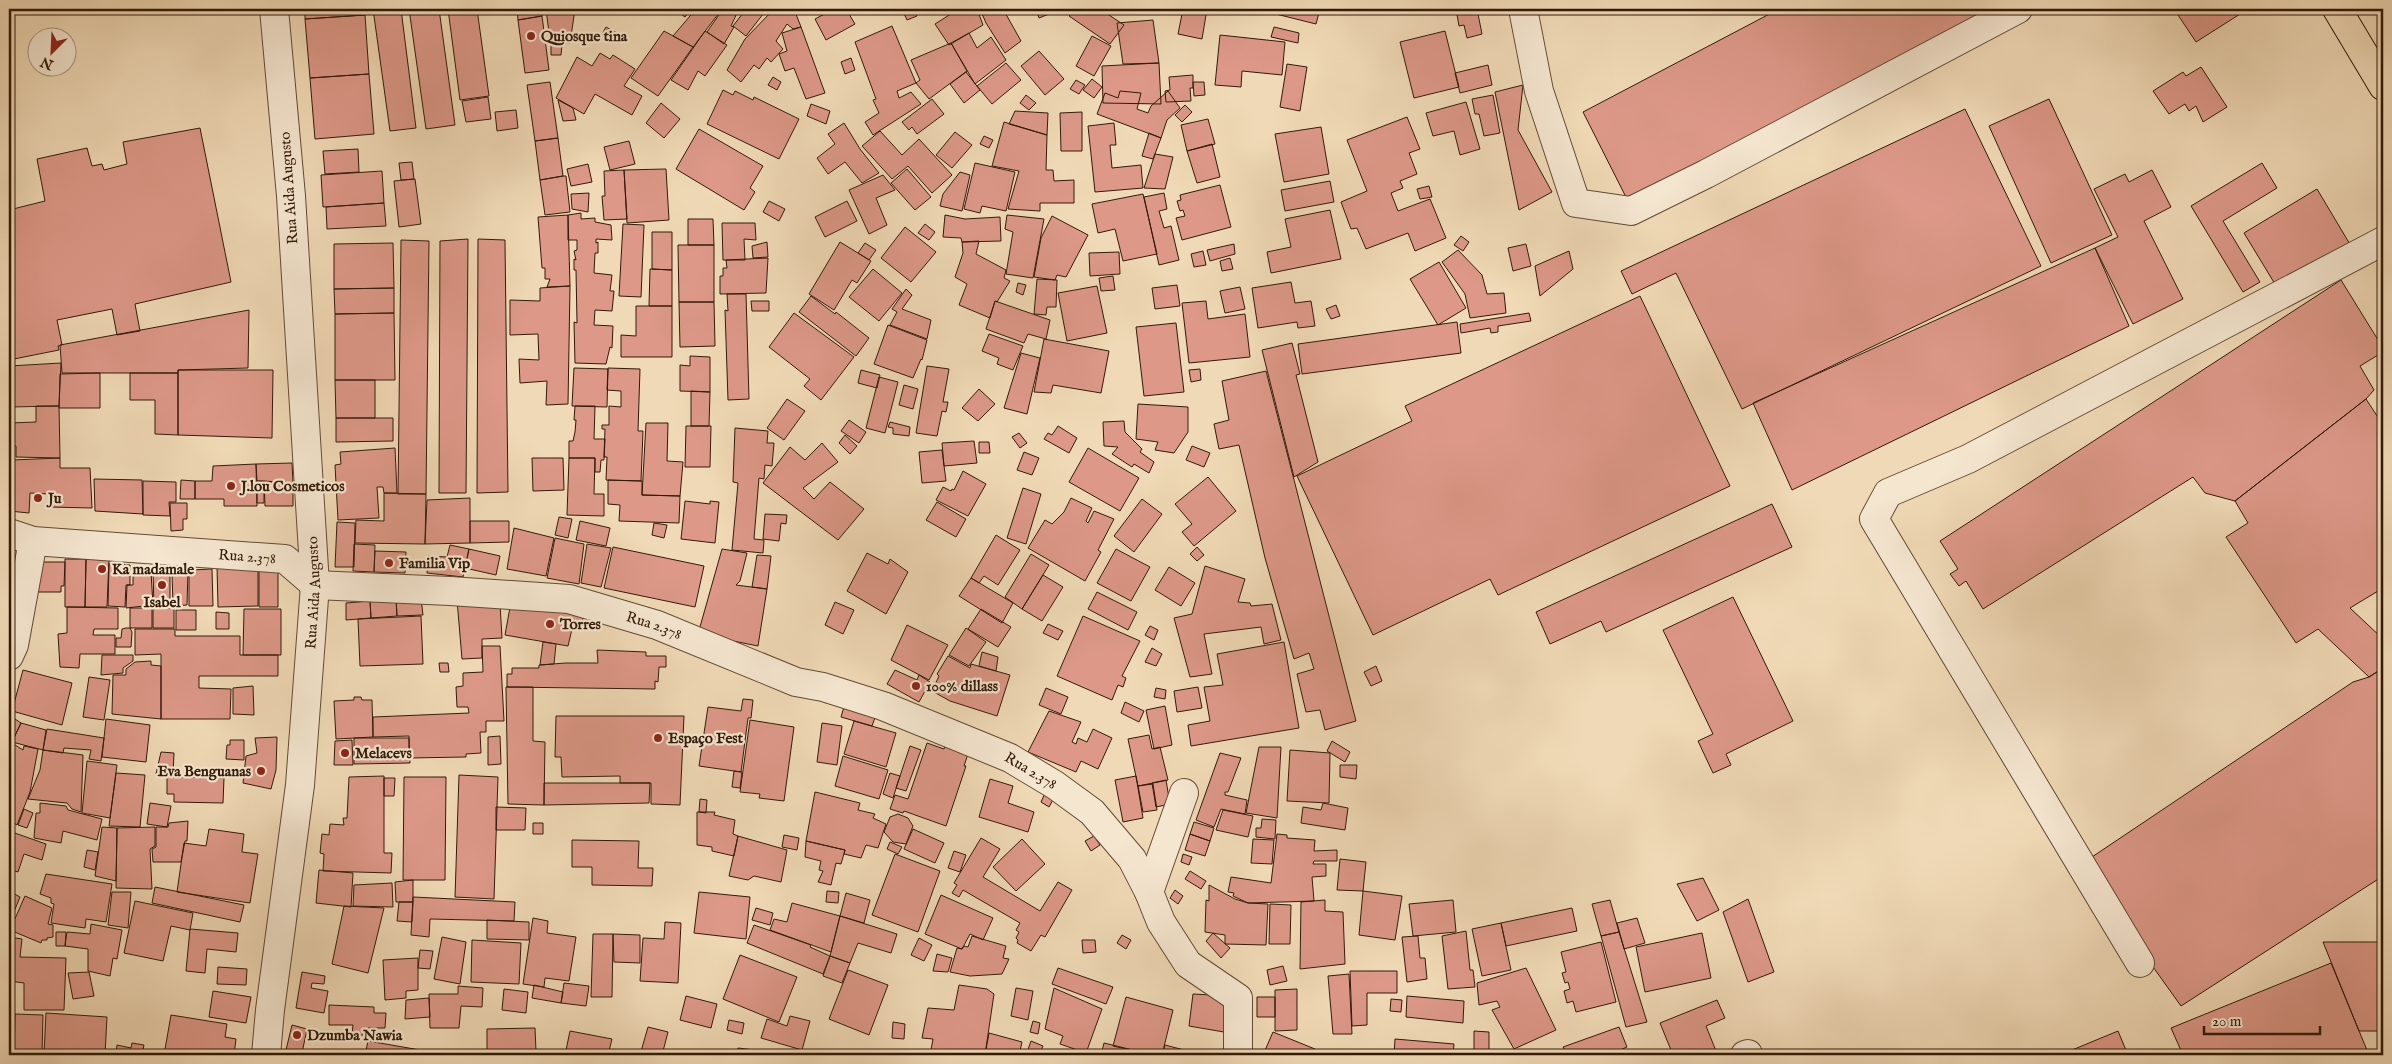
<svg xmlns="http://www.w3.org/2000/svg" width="2392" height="1064" font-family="'IM FELL English',serif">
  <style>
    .building { fill: #dd9888; stroke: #321a08 }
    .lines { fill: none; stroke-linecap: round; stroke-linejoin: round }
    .minor-casing { stroke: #624a34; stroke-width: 30 }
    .major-casing { stroke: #321a08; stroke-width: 30 }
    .minor { stroke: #f5e6d0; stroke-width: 28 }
    .major { stroke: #f0d9b6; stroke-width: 28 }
    .poi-dot { fill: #8f2418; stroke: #f5e6d0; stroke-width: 2 }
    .labels { text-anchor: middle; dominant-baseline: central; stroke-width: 4.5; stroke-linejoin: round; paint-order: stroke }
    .poi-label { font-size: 15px; font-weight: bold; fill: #321a08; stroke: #f5e6d0; text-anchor: start }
    .street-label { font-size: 15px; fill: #321a08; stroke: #f5e6d0 }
  </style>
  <rect width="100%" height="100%" fill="#f0d9b6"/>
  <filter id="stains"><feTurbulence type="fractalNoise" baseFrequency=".004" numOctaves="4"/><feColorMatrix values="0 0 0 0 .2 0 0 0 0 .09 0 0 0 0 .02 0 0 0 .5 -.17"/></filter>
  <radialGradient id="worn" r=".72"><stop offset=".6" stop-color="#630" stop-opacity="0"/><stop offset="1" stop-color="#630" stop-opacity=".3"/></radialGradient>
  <!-- building -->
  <path class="building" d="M305,9H364L365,15L305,19Z
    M373,9H401L416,128L390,131Z
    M409,9H439L455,125L426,129Z
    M448,9H477L489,96L460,100Z
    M517,9H541L542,16L518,20Z
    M546,9H575L570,43L550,41Z
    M674,9H690L685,17Z
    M696,9H722L693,47L673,36Z
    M723,9H732L737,13L731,26L734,27L724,44L707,32Z
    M739,9H767L746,36L733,26L743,13Z
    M774,9H794L801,27L793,29L787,24L776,41L783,49L771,62L767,58L759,69L754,65L741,82L727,70L745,39Z
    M834,9H846L855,24L826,40L815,19Z
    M902,9H914L917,16L907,20Z
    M952,9H977L983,25L949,45L935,24L954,12Z
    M980,9H1003L1021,41L1005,53L986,23Z
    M1036,9H1058L1059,10L1039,18Z
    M1075,9H1100L1124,25L1110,44L1069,16Z
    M1183,9H1207L1202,39L1178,34Z
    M1265,9H1320L1316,24L1264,11Z
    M1456,9H1477L1482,34L1467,38L1464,25L1459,26Z
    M1779,9H2011L1632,209L1583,112Z
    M2174,9H2248L2196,42Z
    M365,15L369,74L310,78L305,19Z
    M542,16L549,70L525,73L518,20Z
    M1153,20L1159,63L1123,64L1117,23Z
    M892,26L916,83L897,91L899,98L911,92L921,104L873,135L865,122L879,113L873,100L876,99L855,42Z
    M606,27L617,33L613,41L601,36Z
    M801,27L825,93L806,99L794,68L785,71L779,54L787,51L782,33Z
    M1274,27L1299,33L1298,43L1271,37Z
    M664,31L693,47L658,96L631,78Z
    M705,31L727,45L705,76L698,71L688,90L671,80Z
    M1445,31L1459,87L1414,98L1400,42Z
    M969,33L977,48L991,37L1006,60L975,84L951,43Z
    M1220,35L1285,42L1282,75L1242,71L1241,87L1215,85Z
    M1092,36L1111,46L1094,76L1076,66Z
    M951,43L967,71L929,99L916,83L920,80L911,60Z
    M551,44H562L561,55H551Z
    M1039,51L1064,79L1045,95L1021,66Z
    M600,53L610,59L613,55L635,69L624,86L642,96L632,115L595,94L584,114L556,98L577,57L592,66Z
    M851,58L855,70L845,74L841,62Z
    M1006,63L1021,80L992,104L977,86Z
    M1159,63L1161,104L1103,103L1102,66Z
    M1287,64L1307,67L1300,111L1280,107Z
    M1488,65L1492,85L1460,93L1455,73Z
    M2201,67L2227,107L2203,122L2196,106L2189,111L2185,104L2169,114L2153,91L2183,72L2186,76Z
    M966,72L980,90L964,103L950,84Z
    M369,74L374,134L315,139L310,78Z
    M1193,75V88H1190L1191,101L1166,102L1165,91L1170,90L1169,77Z
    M773,77L781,82L777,90L768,85Z
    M1092,79L1102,87L1094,98L1083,90Z
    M1076,80L1085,85L1079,94L1070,89Z
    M550,82L558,138L535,141L527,85Z
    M1193,82H1204L1205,95L1194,96Z
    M1523,85L1518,130L1552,192L1519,210L1495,92Z
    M723,90L733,95L735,91L753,100L754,97L799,119L779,159L707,124Z
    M1120,91L1141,93L1137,109L1148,113L1151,106L1168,91L1180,108L1167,120L1161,138L1097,114L1105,93L1118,98Z
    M1026,95L1036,103L1029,110L1020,103Z
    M1493,95L1500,133L1484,136L1479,114H1475L1472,99Z
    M488,97L491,119L466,122L462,101Z
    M932,99L944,114L917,134L912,127L909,130L902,122Z
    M2049,99L2112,235L2051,263L1989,126Z
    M558,100L573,108L576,120L563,121Z
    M1466,102L1480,149L1460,155L1454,131L1433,136L1426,113Z
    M661,103L680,119L664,138L646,123Z
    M811,104L830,111L826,124L807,116Z
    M1185,105L1192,112L1182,122L1175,115Z
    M1965,109L2041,266L1742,409L1676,273L1632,294L1621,271Z
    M516,110L518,128L497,131L495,112Z
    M1015,111L1048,113L1047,135L1009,124Z
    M1082,112V151H1061L1060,113Z
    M1407,117L1420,149L1409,153L1417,174L1400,181L1403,188L1391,193L1398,211L1430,199L1446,238L1415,251L1408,233L1366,249L1357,228L1351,229L1341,202L1367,191L1347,140Z
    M1208,119L1215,144L1187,151L1181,125Z
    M1004,122L1047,135L1046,170H1053L1054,181L1074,180V203H1040V211L1008,209L1019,171L992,166Z
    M844,123L860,149L879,173L862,183L845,162L828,174L817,158L835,144L828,134Z
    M1114,123L1116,145H1110L1112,168L1141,165L1143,188L1095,192L1088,126Z
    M1321,127L1329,174L1284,182L1275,134Z
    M200,128L231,282L135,304L140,331L117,335L112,309L57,320L62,345L58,346L59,350L9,360V210L45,201L37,159L87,148L92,166L102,164L104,170L127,164L123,142Z
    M699,129L763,166L750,188L755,192L744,210L676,169Z
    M880,131L902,155L919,139L952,175L932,193L908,166L892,179L862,146Z
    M955,132L972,145L952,168L936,155Z
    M1149,133L1161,138L1153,159L1142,156Z
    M984,136L993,140L989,148L980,144Z
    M558,138L563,176L540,180L535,141Z
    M629,141L635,164L610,170L604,147Z
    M1212,144L1220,177L1197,183L1187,151Z
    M358,149L359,172L325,174L323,151Z
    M1155,154L1173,157L1165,189L1144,188Z
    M412,162L414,179L401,180L399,163Z
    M975,163L1015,172L1006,211L982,206L980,213L964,209Z
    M2262,163L2277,188L2223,221L2260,282L2243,292L2191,206Z
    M588,164L592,182L571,186L567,169Z
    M666,169L669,220L627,223L624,170Z
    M907,169L931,197L915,210L891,183Z
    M624,170L627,219L604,220L602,196H605L604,171Z
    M2152,170L2171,207L2144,221L2183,299L2133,324L2095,248L2118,237L2094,189L2125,174L2129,182Z
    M382,171L384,203L323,207L321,175Z
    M960,172L970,175L962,211L940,206L943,194Z
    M883,175L895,190L876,198L887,225L869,234L849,190Z
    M563,176H566L570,212L545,215L540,180Z
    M415,179L421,224L399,227L394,181Z
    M1330,181L1334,202L1285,211L1281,190Z
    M1220,185L1231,227L1182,240L1176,218L1185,216L1183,210L1180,211L1177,201L1181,200L1180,195Z
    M1429,186L1432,197L1420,199L1417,189Z
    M2317,189L2354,251L2281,294L2244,233Z
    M589,193L588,212L572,209L571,194Z
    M1164,193L1167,209L1159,211L1164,228L1171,226L1179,260L1159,265L1144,197Z
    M1143,194L1157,254L1123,261L1115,229L1098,233L1092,204Z
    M769,201L785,209L779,221L763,212Z
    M847,201L857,221L825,237L815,217Z
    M384,203L386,226L327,229L326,207Z
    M1330,210L1341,259L1271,273L1267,252L1291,247L1285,219Z
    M581,213V219L595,218V222L611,225L612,240L596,239V243L598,242V253H595L594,273L612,275L610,291H614L612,311L595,310L594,325L613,326L612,348L610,347L606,364L575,363L574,322L577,323L576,270H574V259L576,260L574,251L577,250V240H568V215Z
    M568,215L570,286L547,287L550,279H545V268H542L538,217Z
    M945,215L965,219L1000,217L1001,241L962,242L961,238L943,237Z
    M1007,215L1044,219L1033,278L1006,274L1013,232L1005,229Z
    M1052,216L1088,235L1066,277L1057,275L1055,280L1034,277L1041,238Z
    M688,219H713L714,245H688Z
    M722,223H755L756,240L744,239L745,260H723Z
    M623,224L644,225L641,297L619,296Z
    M925,224L935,232L929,240L918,233Z
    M905,227L936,252L911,282L881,258Z
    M652,232H672V270L652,269Z
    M1461,236L1469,242L1463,251L1454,245Z
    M468,239L466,493H439L440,241Z
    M478,239L505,240L508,492L477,493Z
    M401,240L429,241L426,494H398Z
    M979,241L976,254L1006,270L1004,278L1010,281L997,302L995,301L990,318L959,305L967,284L955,277L963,253L962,242Z
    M767,242L768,257L753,258L752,246Z
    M840,242L871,261L857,283L852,280L834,310L809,294Z
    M393,243L394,288L334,289V244Z
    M865,243L876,250L869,260L858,253Z
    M1234,244L1235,254L1210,261L1207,250Z
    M1526,244L1531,266L1513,271L1508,248Z
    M678,245H714V302H679Z
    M2095,248L2129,326L1792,490L1753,403Z
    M1458,250L1482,275L1487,294L1504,293L1506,313L1470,318L1465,294L1442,262Z
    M1203,251L1206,265L1194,267L1191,254Z
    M1569,251L1573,269L1540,296L1535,266Z
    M1119,252L1120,274L1090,276L1089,253Z
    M768,258L766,293L720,294V276H723V268H727L726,260Z
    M1230,258L1233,269L1222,271L1220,261Z
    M1439,262L1466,308L1438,325L1410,279Z
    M650,269L672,270V306H649Z
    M873,269L902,293L879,321L849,297Z
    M1113,276L1115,290L1101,291L1099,278Z
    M1037,279L1057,280L1056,307H1047L1046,315L1034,314Z
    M2341,280L2383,348V352L2360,366L2374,390L2366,399L2235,501L2205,493L2193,477L1983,609L1966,581L1959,586L1950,574L1958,569L1940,541Z
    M1291,282L1295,303L1311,301L1315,326L1298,328L1297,322L1258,328L1252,288Z
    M1018,283L1026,285L1023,295L1016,292Z
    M1177,285L1180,306L1155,309L1152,288Z
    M570,286L568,404L546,405L547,381L520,383L519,359L539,360L538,334L510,335V300L540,301V288Z
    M1097,286L1107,333L1067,341L1058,293Z
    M1240,287L1245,309L1225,313L1220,291Z
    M394,288V313L335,314L334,289Z
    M906,289L912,295L902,309L931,320L927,339L890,325L897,312L892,309Z
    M727,294H746L749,399L728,400L725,310L728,311Z
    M811,296L835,314L836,312L869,338L856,356L799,312Z
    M1640,296L1730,486L1498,595L1490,579L1373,635L1297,476L1412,421L1405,406Z
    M751,301H769V311H752Z
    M995,301L1050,320L1046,339L1028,334L1024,343L986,329Z
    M1206,301L1208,319L1245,314L1250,357L1189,363L1182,303Z
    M679,302H714L715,346L680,347Z
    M1336,305L1340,316L1331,319L1326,309Z
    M636,306H672V357H621V335L636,336Z
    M249,310L248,368L178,370V373H62L60,345Z
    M394,313L395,380H335V314Z
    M794,313L854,357L821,400L804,386L810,379L769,347Z
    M1529,313L1531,321L1498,326V332L1491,333L1490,328L1461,333L1460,324Z
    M1457,322L1461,353L1302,374L1298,344Z
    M1176,323L1184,392L1144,396L1136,327Z
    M888,325L927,340L922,360L921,359L913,378L874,364Z
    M989,334L1023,346L1013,370L997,364L999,358L982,351Z
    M1044,339L1109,351L1101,393L1053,385L1051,393L1034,392Z
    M1292,343L1300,374L1296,375L1318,462L1294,477L1262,350Z
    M1021,353L1040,358L1027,414L1004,408Z
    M690,356L710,357V392L680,391V365L690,366Z
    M61,363L59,406L9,407V366Z
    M927,366L949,369L943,402H948L946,412L942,411L937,436L916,433Z
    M574,368L608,369L607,407L572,406Z
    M608,368L640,369L638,431H643L641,481L606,480L607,457H604L605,429H602V425H609V406L621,407V391L607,390Z
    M1200,369L1201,380L1191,382L1189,370Z
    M178,370H273L272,438L178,435Z
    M861,370L880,375L877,388L858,383Z
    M1266,371L1356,721L1325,730L1320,710L1306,712L1297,674L1314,669L1309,653L1294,659L1265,558L1239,445L1219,449L1214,424L1229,420L1222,381Z
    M100,373V408H59L60,374Z
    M130,373H178V435L155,434V400H130Z
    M879,377L898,382L885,433L866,428Z
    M335,380H375V418H336Z
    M904,385L918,389L913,409L899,405Z
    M979,389L995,404L978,421L962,408Z
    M691,391L710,392L709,426H691Z
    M787,399L805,411L784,440L767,428Z
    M2366,399L2383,425V588L2350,608L2383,639V668L2369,677L2318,629L2296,643L2226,537L2248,523L2235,501Z
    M1138,404L1188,407V432L1174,453L1155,450L1158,442L1136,439Z
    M36,406H59L60,458L16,457V446L9,445V423L36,422Z
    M575,406H595L594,439H605L604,460H601L600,472H595V458H569V441H573L575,432L576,420H574Z
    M336,418H393V441L336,442Z
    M849,420L866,432L859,443L841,431Z
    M1124,421L1125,432L1142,449L1140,452L1154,462L1149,473L1134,464L1132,467L1112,454L1118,447L1104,446L1103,422Z
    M890,422L910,427L909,436L893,434V428L888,427Z
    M646,423H668L667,461L683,462L680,496L642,495Z
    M686,426H711L710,467H685Z
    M1058,426L1077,438L1069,453L1044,439L1048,433L1052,435Z
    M735,428L768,431L767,443H774L772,466L765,465L764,479L759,478L754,539L764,540L763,553L732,550L738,483L733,482Z
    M1019,433L1027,443L1020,448L1012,437Z
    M845,435L857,446L850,454L839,443Z
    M974,441L977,463L944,466L942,443Z
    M979,442H989L990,453H979Z
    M822,443L838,462L803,488L814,499L830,482L864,509L838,540L763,483L790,447L805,460Z
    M1192,446L1210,453L1204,467L1186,460Z
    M395,448L397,493H384L383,487H377L379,518L338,520L335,465L341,464L340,452Z
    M1088,448L1139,478L1120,511L1069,482Z
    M942,450L946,481L922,483L919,452Z
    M1024,452L1039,458L1032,475L1017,470Z
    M60,458V468H90L92,508L49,507L50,494L30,493L29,513L9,511L12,460Z
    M532,458H563L564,490L533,491Z
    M569,458H595L594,494H604V516L567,515Z
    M292,463L293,483L257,481L256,464Z
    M256,464L257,506H224V499H195V481H212L213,466Z
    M963,471L986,484L968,516L936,500L943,487L951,491L952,489L954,490Z
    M1208,477L1236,511L1194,546L1182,532L1192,524L1175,504Z
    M94,479L142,480L143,514L95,511Z
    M181,480L195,481V499H180Z
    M608,480L642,481V495L680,496L679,523L619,521L620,505L608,504Z
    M143,481L176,482V502H169L170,516L143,515Z
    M257,481H264V503H257Z
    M264,481L293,483V506H265Z
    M1023,488L1041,494L1026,544L1007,538Z
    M384,493L426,494L425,544L355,543L356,520L384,521Z
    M470,498V543L425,544L427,500Z
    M1071,498L1092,508L1086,521L1088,523L1094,511L1114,519L1098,550L1101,552L1085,581L1028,548L1045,520L1052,524L1064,512Z
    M1142,499L1162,514L1134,552L1114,536Z
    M685,501L710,504V501L719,502L715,543L681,539Z
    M937,502L966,519L956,537L926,520Z
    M170,503H187V519H183V530L171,531Z
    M1772,504L1792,547L1606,632L1601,621L1550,644L1536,612Z
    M765,514L787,515L786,524L781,523L779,541L763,539Z
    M559,517L572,519L568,538L555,535Z
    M470,521H509V542L470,543Z
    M580,521L610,528L606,546L576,540Z
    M337,522L355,523L354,567H335Z
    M654,523L667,525L664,538L652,535Z
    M514,528L554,538L546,576L507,569Z
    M996,535L1020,550L998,585L984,576L979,583L971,578Z
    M555,538L584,544L579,584L547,578Z
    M354,544L375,545L374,572L353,571Z
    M587,544L611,548L601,587L581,583Z
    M450,545L469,549L463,577L427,573L428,556L447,557Z
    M613,547L704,566L695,607L604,588Z
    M1197,547L1204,555L1197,561L1190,554Z
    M469,549L500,556L496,575L465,568Z
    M722,549L747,553L740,581L736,585L767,589L758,646L698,634Z
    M1116,549L1150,567L1131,601L1097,583Z
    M375,551L406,552L405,573L374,572Z
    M867,553L888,564L890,559L908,572L886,614L847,591Z
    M1031,554L1049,565L1022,609L1005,597Z
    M757,555L771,556L767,589L752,587Z
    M65,559H86L85,607H65Z
    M86,559L109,560L107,607H85Z
    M38,562H65L64,586H61V592H38Z
    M109,564L130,565V585H126L125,607L108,606Z
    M217,566H258V606L218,607Z
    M1205,566L1245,579L1238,602L1250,603L1251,606L1272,604L1281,640L1264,644L1261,627L1204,634L1212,674L1190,677L1174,618L1192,614Z
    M1169,567L1195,583L1181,606L1155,590Z
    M212,569L213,606H189V570Z
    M170,570V605L154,607L153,571Z
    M259,570H278V607H259Z
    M188,571L187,605L173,606L172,573Z
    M133,572H151L153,605L126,608L127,585H133Z
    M1043,575L1063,587L1042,621L1022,609Z
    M971,578L1013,603L1002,623L959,596Z
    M1097,592L1137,612L1128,630L1088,609Z
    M1733,597L1793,721L1726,754L1731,765L1713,773L1698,741L1713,734L1663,630Z
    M421,598L423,615L397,616L396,599Z
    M396,599L397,616L371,618L370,601Z
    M457,600L500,604L502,638L482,639V658L462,659Z
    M370,601L371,618L346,620V603Z
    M511,602L584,614L581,626L573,625L568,646L505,635Z
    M835,602L854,610L843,634L825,625Z
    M67,607L118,608V629H94L93,635H115V654H80L79,668L60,667L58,634L67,633Z
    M130,608H152V628H130Z
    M153,608H174V628H153Z
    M244,609H281V655H243Z
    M981,609L1011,627L998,647L968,629Z
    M176,610H196V630H176Z
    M216,612L229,613V629H216Z
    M421,616L423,664L360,666L358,619Z
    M1083,616L1140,641L1122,676L1126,678L1123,687L1118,685L1112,700L1057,676Z
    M1048,624L1063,631L1058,640L1043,633Z
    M907,625L948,645L929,680L891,660Z
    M1150,626L1158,630L1154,640L1145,635Z
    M126,628H130L132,632L131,647H116V638H121L122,629Z
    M966,628L986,642L969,666L949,655Z
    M135,629H175V636H240V655H278V676H199V688L231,689L230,719H161V654L135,655Z
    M543,642L556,644L554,664L540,665Z
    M1284,642L1299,728L1191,746L1188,725L1210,721L1204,687L1223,685L1217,654Z
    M482,646H500L504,721H486V732H480L481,753L466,754V757L409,758V736L373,737V717L469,713L468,707H457L456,687L463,686V673L483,672Z
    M1152,648L1162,654L1156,666L1145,662Z
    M597,650L646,652V656H666V667H659L658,682L655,681V689L507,687V674H512V668H539V665L566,663H598Z
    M982,652L998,657L996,671L979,666Z
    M102,655H133V661L123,668V673L101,675Z
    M948,656L970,668L971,664L1010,675L997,716L950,701L932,691L939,676L937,674Z
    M151,661V665L161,666V719L112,714L113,675H126V669L135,662Z
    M439,663H448L449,672H440Z
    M1376,666L1382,681L1371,686L1364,672Z
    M2383,668V876L2181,1006L2080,865L2353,682L2369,677Z
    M23,670L72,683L62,725L12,711Z
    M895,670L917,680L919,675L930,682L919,702L887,684Z
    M89,677L110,680L104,720L83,717Z
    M253,686L254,715L233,714V688Z
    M506,687H533V741L545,742L544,805L508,804Z
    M1198,687L1202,708L1177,712L1174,691Z
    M1046,688L1068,697L1061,714L1039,705Z
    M1156,688L1166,690L1165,699L1154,697Z
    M354,697H361L362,700H372L373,737L336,739L334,701L354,700Z
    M743,699L753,700L751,718H748L741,772L699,766L708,707L741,711Z
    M846,700L878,709L872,726L841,717Z
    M1125,702L1144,711L1139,722L1121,713Z
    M1165,706L1172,745L1154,749L1146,710Z
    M1049,711L1081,722L1072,742L1076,744L1078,738L1087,742L1093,729L1112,738L1098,769L1081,761L1076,772L1028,752Z
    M9,715L21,723L12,742L9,739Z
    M556,716H684L680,805L651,804V783H620V776L562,777L561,757H555Z
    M106,719L150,725L146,762L102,757Z
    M750,720L794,727L784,801L759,798L760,794L740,792Z
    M854,721L896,733L886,767L844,754Z
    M21,723L46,730L43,750L12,742Z
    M822,723L842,726L837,765L817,762Z
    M47,729L104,738L101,761L89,759L91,750L64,748L63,753L43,750Z
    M1149,735L1152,749L1160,747L1168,780L1138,786L1128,739Z
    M500,736L501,764L488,765V737Z
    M277,737L276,770L271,789L243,783L246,756L257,753L255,738Z
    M354,738H409L410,763L354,764Z
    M230,740H244V760L226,759L227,745H230Z
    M352,740L353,765H334L335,741Z
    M9,741L23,750L24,746L38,749L30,792L17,825L9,820Z
    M1332,741L1350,752L1345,762L1327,751Z
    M927,743L944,749L945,746L968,754L964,766H966L946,826L904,811L903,813L890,809L895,795L908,799Z
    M910,746L921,750L906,791L896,788Z
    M1259,747H1281L1277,818L1246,813Z
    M43,750L83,755L81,812L72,809L67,803L28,799L40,770Z
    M1290,750L1330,753L1329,803L1287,801Z
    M161,752L174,753L173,775L156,774Z
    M1220,753L1241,758L1228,792H1225V795L1247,800L1245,814L1221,809L1214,827L1196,820Z
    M843,756L888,770L879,799L835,786Z
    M87,761L117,765L110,818L82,813Z
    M1340,765H1357L1356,779L1340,777Z
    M734,771L742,772L740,788L732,787Z
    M116,773L145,775L140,827L109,826Z
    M890,773L900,776L893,798L883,794Z
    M459,775L498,777L494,899L455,897Z
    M384,776V853H392L391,873L323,871L324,854L320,853L322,834L329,835L330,824L344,825L343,818H347L349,777Z
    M1136,776L1143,818L1123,822L1115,780Z
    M167,777L224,778L223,803L174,802V794H167Z
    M404,777H446L445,880H403Z
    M384,778H395L394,796H384Z
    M990,779L1013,786L1008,803L1034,812L1028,832L979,817Z
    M1166,780L1170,804L1156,807L1152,783Z
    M544,783H650L649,803L544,805Z
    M1153,784L1157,810L1143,812L1138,786Z
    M1046,791L1055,796L1049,807L1041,802Z
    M815,792L860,803L858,810L875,814L873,818L886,824L878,848L866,845L861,858L844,854L845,850L806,841Z
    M700,799L707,800L706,813L699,812Z
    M40,803L66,806L68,810L102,819L97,840L63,831L61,843L34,838L36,813H40Z
    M150,803L171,806L167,827L147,824Z
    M1323,803L1348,808L1345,830L1301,823L1303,807L1321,810Z
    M496,807L526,808L525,830H496Z
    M24,809L33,813L27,828L18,825Z
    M1223,810L1253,816L1248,837L1216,830Z
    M697,812H715L714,815L735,820L733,834L738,836L734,856L712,851V847L697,845Z
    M898,814L908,818L913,826L906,844L893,842L884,832L890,817Z
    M1262,819L1276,820L1275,839L1256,837V828H1261Z
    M188,821L187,841H185L181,862H153L152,849L156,847V827H168L169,823Z
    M1194,822L1214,828L1210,841L1190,834Z
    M533,823H543V834H533Z
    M102,827L117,828L116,881L95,876Z
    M155,827V846L150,849L152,889L116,888L117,828Z
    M209,829L244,834L242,852L258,854L250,903L177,892L184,843L206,846Z
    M913,829L944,843L935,863L904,849Z
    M9,831L46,844L42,860L24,854L18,872L9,869Z
    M1190,834L1210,841L1205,856L1185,850Z
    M1277,834L1287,835V838L1315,840L1314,851L1337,850V861H1314L1313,864H1326V876L1312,877L1314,901L1248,903L1233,896L1234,893L1228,892L1231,877L1271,883Z
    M784,835L799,838L797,850L782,847Z
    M738,836L787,850L781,882L754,876L748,880L729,876Z
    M1094,836L1100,845L1091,851L1085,841Z
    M981,838L1000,849L983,877L1040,911L1058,882L1072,890L1045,937L1041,935L1031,951L1017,943L1018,940L1016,938L1019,932L1016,930L1020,923L963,890L959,897L952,893L957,885L954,883Z
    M1022,839L1045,864L1016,891L993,867Z
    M1253,839L1274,840L1272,864L1251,863Z
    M572,840L639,841L638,868H653L652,886L592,885V867H572Z
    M806,841L845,850L841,864L836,863L831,885L818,882L823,871L819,870L821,861L805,857Z
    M890,842L902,847L898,854L887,849Z
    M87,850L98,852L95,870L84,867Z
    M954,851L966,855L960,872L948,868Z
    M895,854L940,871L918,932L872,915Z
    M1183,854L1192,857L1189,865L1181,862Z
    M1340,859L1366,862L1363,891L1337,890Z
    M319,870L353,873L351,907L316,903Z
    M1190,871L1206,881L1201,889L1185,879Z
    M46,874L112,884L106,922L86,919L85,928L51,923L54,904L51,903V898L40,894Z
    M1703,878L1719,910L1697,921L1677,884Z
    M413,880V902H396L395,882Z
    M392,883L393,907L353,906L354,885Z
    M1209,885L1235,899L1248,903L1268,904L1266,945L1225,944V935L1205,932L1206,900L1209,901Z
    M155,887L244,905L240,922L152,903Z
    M1175,890L1183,896L1178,904L1170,898Z
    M9,891L20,897L9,924Z
    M827,891L839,892L838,903L826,902Z
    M1363,891L1402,896L1395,940L1359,935Z
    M112,892H131L128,928L108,925Z
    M699,892L750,897L746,939L694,933Z
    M846,893L870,900L864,923L840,916Z
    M941,895L993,918L983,940L970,934L962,949L925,934Z
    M25,896L52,908L48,924L53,925V937L47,938V940H42L41,943L10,930Z
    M413,897L515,902L514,921L430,919L429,937L411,935Z
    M1748,899L1774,972L1748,982L1723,912Z
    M1325,900V911L1343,912L1345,964L1300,969L1301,902Z
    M1453,900L1456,932L1413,936L1409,904Z
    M1610,900L1619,932L1601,936L1592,904Z
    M135,901L193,913L190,930L171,926L163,961L124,953Z
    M399,902H413L412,922L397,921Z
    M792,903L840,916L831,952L770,930L774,919L787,922Z
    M1270,904L1291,905L1290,944H1269Z
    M344,906L384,908L368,973L332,964Z
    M756,908L773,913L770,925L752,920Z
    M1572,908L1577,931L1506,946L1501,923Z
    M840,916L897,934L891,953L858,943L850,963L830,956Z
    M533,918L548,921L547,933L576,937L569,981L545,978L544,987L523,984Z
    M1637,918L1645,943L1624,949L1617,923Z
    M487,920L529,922V940L487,939Z
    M665,922L681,923L678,983L640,981L643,938L664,939Z
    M1501,923L1511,970L1482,976L1472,929Z
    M91,924L122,930L117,959L113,958L110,976L88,971V949L65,946L67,932L90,934Z
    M754,925L811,945L810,947L830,956L823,974L747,943Z
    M190,929L238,933L236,952L207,949L205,973L186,971Z
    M1466,931L1470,970H1473L1475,987L1448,989L1442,936Z
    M56,932H66L65,946H56Z
    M1619,932L1647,1022L1626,1027L1601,936Z
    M1213,933L1230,948L1221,958L1206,941Z
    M1702,933L1711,978L1645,992L1636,947Z
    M593,934H613L612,997H591Z
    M613,934L640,935V963L614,962Z
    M1122,935L1131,940L1126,949L1117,943Z
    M972,936L1006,946L1003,958L1009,959L1002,974L970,976L950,972L957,948L962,949L964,946L968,947Z
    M1418,936L1420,958H1425L1427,979L1407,982L1402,937Z
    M9,937L22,939L20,957L66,958L64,1010H24V983L9,981Z
    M442,937L466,942L460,984L434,979Z
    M919,938L932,945L924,961L911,955Z
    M472,940L521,943L519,984L471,982Z
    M1082,940H1095L1096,952L1083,953Z
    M1601,942L1616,1002L1576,1012L1573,1001L1567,1003L1564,991L1570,989L1568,982L1565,983L1562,973L1566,972L1561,952Z
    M2323,942H2382L2383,1031H2359Z
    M420,950L433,951L430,969L418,968Z
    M937,954L952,958L948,972L933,971Z
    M740,955L797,977L779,1022L723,999Z
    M830,956L850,963L842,983L823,976Z
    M418,958V990L406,991V998L385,1000L383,960Z
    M2331,963L2369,1055H2183L2171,1028Z
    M1283,966L1287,981L1270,985L1267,970Z
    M218,967L247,969L246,985L217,984Z
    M1058,968L1113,987L1106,1004L1052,984Z
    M1526,968L1556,1030L1514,1049L1492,1010L1500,1007L1497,1001L1479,1005L1477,983Z
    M848,970L888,985L869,1035L829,1019Z
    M1350,971H1397V993H1367V1025L1352,1026Z
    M89,972L94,996L73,999L68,973Z
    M302,972L325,976L324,984L312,983L311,988L328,991L324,1013L296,1008Z
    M1349,974L1352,1034H1333L1328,976Z
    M564,983L589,986L586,1006L561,1003Z
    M534,985L563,992L561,1003L532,998Z
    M959,985L987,989L994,994L985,1055H930L933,1039L922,1038L928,1008L954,1010Z
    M458,986L483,988L482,1007L461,1006L459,1028H430L429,994H458Z
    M1016,988L1033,991L1028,1020L1011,1016Z
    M1054,988L1102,1009L1086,1053L1060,1044L1063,1036L1045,1029Z
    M504,989L528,992L526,1013L502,1010Z
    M1297,989V1030L1275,1031V990Z
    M213,991L251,997L246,1023L209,1017Z
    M1193,994L1211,995L1225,1006L1224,1032L1189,1026Z
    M686,996L717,1004L711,1028L680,1020Z
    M1407,996L1464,1001L1463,1023L1406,1017Z
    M1126,997L1173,1010L1162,1055H1153L1113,1046Z
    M1257,997H1275V1017H1257Z
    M429,998L430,1017L405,1019L406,1000Z
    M1391,999L1402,1000L1401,1012L1390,1011Z
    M1717,1000L1725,1018L1706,1026L1716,1051L1704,1055H1673L1660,1023Z
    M329,1005L374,1007V1013H386L385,1028H368V1035H352L353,1025H329Z
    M9,1011H14L13,1055H9Z
    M46,1013L107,1017L105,1055L44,1054Z
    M15,1014L43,1015L42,1055H14Z
    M171,1015L227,1024L225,1037L236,1039L234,1055H164Z
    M790,1016L810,1021L802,1050L761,1038L767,1019L787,1026Z
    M729,1020L744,1023L742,1034L727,1030Z
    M1033,1021L1040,1023L1038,1034L1030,1032Z
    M893,1022L905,1024L904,1039L892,1038Z
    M292,1025L307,1029L302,1053L286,1050Z
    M648,1027L668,1032L662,1055H640Z
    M1619,1027L1627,1047L1609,1055H1567L1563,1047Z
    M535,1028L536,1051H553V1055H487V1029Z
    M570,1031L612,1039L608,1055H565Z
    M1474,1031L1489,1032V1055H1474Z
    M2118,1031L2128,1055H2060Z
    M1273,1032L1315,1049L1313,1055H1263Z
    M989,1033L1022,1042L1019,1055H985Z
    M1395,1039L1454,1044L1453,1055H1394Z
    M368,1041L426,1051L425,1055H365Z
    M1031,1041L1043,1046L1039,1055H1026Z
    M132,1043L144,1045L142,1055H116L117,1045L131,1048Z
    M1104,1043L1137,1051L1135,1055H1101Z
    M1165,1045L1188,1051L1186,1055H1162Z
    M738,1048L780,1053V1055H737Z"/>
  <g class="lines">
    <defs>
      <g id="minor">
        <path d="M1523,9L1539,91L1576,203L1631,211L1706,174L2018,9"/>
        <path id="s1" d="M9,533L33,541L285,559L315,585L450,591L569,599L657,625L796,682L823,687L883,706L1010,758L1055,785L1092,812L1132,859L1149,892L1161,922L1188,964L1238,998V1055"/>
        <path d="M9,656L14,645L33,541"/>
        <path d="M1149,892L1184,793"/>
        <path d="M2140,963L1874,519L1888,493L1968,459L2383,241"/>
        <path id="s2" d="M266,1055L270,1010L300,785L315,585L291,196L274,9"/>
        <path d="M1745,1055L1748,1054"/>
      </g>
      <path id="major" d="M2337,9L2383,86"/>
    </defs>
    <!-- minor casing -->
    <use href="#minor" class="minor-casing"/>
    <!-- major casing -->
    <use href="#major" class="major-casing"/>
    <!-- minor -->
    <use href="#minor" class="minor"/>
    <!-- major -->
    <use href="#major" class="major"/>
  </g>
  <!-- markers -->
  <g class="poi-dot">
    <circle cx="531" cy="36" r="5"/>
    <circle cx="231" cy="486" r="5"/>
    <circle cx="38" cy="498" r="5"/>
    <circle cx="389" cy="563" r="5"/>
    <circle cx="102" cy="569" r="5"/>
    <circle cx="162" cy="585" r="5"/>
    <circle cx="550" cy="624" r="5"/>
    <circle cx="916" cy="686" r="5"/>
    <circle cx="658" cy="738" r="5"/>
    <circle cx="345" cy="753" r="5"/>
    <circle cx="261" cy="771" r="5"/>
    <circle cx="297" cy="1035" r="5"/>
  </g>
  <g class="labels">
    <!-- poi labels -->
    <g class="poi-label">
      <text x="541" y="36">Quiosque tina</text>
      <text x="241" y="486">J.lou Cosmeticos</text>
      <text x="48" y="498">Ju</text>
      <text x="399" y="563">Familia Vip</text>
      <text x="112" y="569">Ka madamale</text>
      <text x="162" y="602" text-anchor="middle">Isabel</text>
      <text x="560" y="624">Torres</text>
      <text x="926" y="686">100% dillass</text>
      <text x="668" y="738">Espaço Fest</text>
      <text x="355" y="753">Melacevs</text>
      <text x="251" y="771" text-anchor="end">Eva Benguanas</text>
      <text x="307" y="1035">Dzumba Nawia</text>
    </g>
    <!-- street labels -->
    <g class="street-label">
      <text transform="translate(289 188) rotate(-94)">Rua Aida Augusto</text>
      <text stroke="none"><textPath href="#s1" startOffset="240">Rua 2.378</textPath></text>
      <text stroke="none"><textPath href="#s2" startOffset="465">Rua Aida Augusto</textPath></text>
      <text stroke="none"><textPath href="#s1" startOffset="661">Rua 2.378</textPath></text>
      <text stroke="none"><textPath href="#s1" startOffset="1066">Rua 2.378</textPath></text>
    </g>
  </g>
  <!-- margin -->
  <rect width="2392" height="1064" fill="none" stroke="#f0d9b6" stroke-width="30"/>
  <rect x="10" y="10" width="2372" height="1044" fill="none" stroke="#321a08" stroke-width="2.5"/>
  <rect x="15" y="15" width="2362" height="1034" fill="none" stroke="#321a08"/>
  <!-- north arrow -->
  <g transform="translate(52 52) rotate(204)"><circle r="24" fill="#f5e6d0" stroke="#a79480"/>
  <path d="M0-4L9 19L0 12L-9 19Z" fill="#8f2418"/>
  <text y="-8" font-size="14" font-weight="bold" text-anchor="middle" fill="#321a08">N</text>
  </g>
  <!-- scale -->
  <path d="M2204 1026v8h116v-8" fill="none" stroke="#321a08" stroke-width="2.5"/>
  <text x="2212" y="1026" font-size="15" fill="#321a08" stroke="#f5e6d0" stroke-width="4" paint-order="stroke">20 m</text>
  <rect width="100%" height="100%" filter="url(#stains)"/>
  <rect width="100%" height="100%" fill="url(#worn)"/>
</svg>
